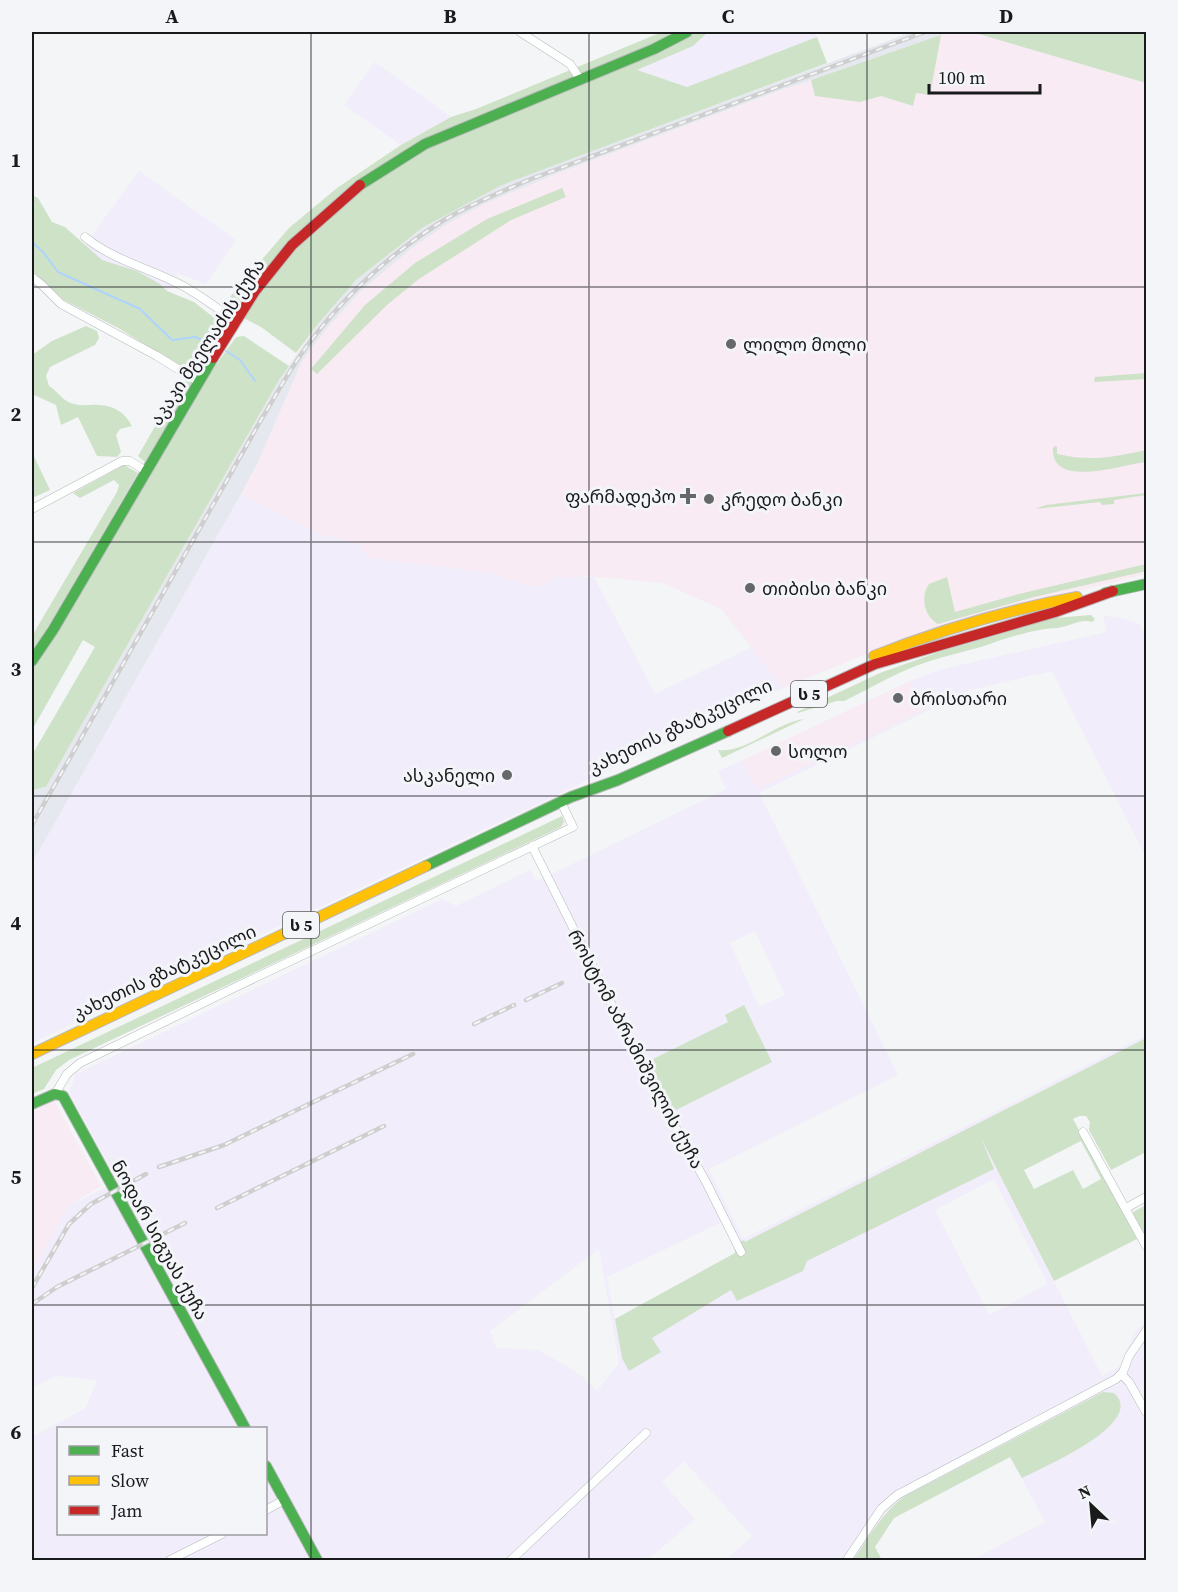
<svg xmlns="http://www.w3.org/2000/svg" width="1178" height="1592" font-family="'Source Serif 4','Noto Sans Georgian',serif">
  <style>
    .commercial { fill: #f8ebf3 }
    .industrial { fill: #f1edfa; fill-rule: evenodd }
    .built { fill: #e5e8ee }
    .green { fill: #cee2c8; fill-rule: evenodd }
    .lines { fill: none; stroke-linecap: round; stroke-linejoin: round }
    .stream { stroke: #afd4fc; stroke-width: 2 }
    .street-casing { stroke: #b9babc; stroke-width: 9 }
    .fast-casing { stroke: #b9babc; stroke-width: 12 }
    .slow-casing { stroke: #b9babc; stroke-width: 12 }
    .jam-casing { stroke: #b9babc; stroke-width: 12 }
    .street { stroke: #fdfefe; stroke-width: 8 }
    .fast { stroke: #4caf50; stroke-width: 10 }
    .slow { stroke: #ffc107; stroke-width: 10 }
    .jam { stroke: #c62828; stroke-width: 10 }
    .rail-casing { stroke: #cecece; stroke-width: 4.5 }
    .rail { stroke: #f3f5f8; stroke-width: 2; stroke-dasharray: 7; stroke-linecap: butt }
    .grid { fill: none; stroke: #191a1b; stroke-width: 1.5; stroke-opacity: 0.55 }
    .poi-dot { fill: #666768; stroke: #f3f5f8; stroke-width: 2 }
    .labels { text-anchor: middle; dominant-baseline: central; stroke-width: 6; stroke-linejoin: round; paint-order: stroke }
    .shield { fill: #f3f5f8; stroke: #5a5c5d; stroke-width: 1.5 }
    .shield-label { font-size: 16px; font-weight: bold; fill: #191a1b }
    .street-label { font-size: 18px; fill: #191a1b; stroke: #f3f5f8 }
    .poi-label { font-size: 18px; fill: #191a1b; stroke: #f3f5f8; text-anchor: start }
    .neatline { fill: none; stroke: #191a1b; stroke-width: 2 }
    .grid-label { font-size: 20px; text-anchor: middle; font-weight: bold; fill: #191a1b }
  </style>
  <rect width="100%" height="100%" fill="#f4f5f7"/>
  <!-- commercial -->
  <path class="commercial" d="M950,32H972L1146,83V574L1003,610L896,642L783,688L721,609L663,583L585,576L547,585L527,587L498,574L368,558L360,544L319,534L241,494L258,462L302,361L328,327L362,290L412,248L447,224L484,204L558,173L811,80L815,96L860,102L881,96L912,106L916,93L930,94L941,35Z
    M910,681L925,710L757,790L743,760Z
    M54,1100L101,1186L68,1206L32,1271V1113Z"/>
  <!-- industrial -->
  <path class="industrial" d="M708,32H815L817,37L687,87L636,70L693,46Z
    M375,62L451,117L401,145L344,105Z
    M139,171L236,240L206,284L177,273L175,282L171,289L166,291L160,284L137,271L102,260L85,245Z
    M241,494L319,534L360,544L368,558L498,574L527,587L546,585L552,577H594L655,694L752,647L783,688L32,1043V863Z
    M1103,616L1122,618L1140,624L1146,638V857L1052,671L970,690L759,793L898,1075L709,1169L743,1239L1146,1035V1038L975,1125L1102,1376L1119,1367L1136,1330L1146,1321V1560H972L1045,1522L1010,1457L894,1518L875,1547L882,1560H726L752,1536L684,1461L662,1482L695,1519L650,1558L652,1560H32V1437L86,1408L97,1380L56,1376L32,1388V1271L68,1206L118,1181L69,1092L76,1074L442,899L456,906L530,870L536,881L554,873L726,789L718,771L743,760L757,789L925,710L910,681L943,669L1107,632ZM755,931L785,995L759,1007L730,943ZM994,1179L1048,1284L989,1315L935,1210ZM722,1222L734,1244L735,1253L615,1319L607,1277ZM599,1249L619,1363L597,1391L584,1378L567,1366L538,1350L496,1348L490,1331ZM58,1428H266V1534H58Z"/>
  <!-- built -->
  <path class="built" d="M912,32H950L779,91L558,173L484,204L447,224L412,248L362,290L328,327L302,361L258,462L241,494L32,863V790L46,787L279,380L318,324L356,280L422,228L502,185Z"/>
  <!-- green -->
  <path class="green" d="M662,32H708L693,46L637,70L687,87L817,37L827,63L502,185L422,228L356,280L318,324L296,353L261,327L234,313L224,304L289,228L337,188L401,145L451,117L476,109Z
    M972,32H1146V83Z
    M941,35L930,95L916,93L913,106L881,96L860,102L815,96L811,80Z
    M562,188L566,197L511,220L419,279L388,304L317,374L311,369L365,305L415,263L487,219Z
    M32,195L38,198L52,222L65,227L102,260L137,271L160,284L167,291L194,302L227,328L199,373H191L120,329L64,300L32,271Z
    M86,326L97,331L99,338L95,345L50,367L46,376L49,386C56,390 63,401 71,403C81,407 89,404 99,405C115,406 124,412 132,426L120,429L116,435L121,452L117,457L97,456L78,417L61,425L56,405L32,394V355L52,341Z
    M244,336L289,366L279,380L46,787L32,790V755L95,647L83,640L32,730V671L79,596L203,383L236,337Z
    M1146,373V379L1094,382L1095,377Z
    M185,380L192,382L145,462L138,456L176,390Z
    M1055,446L1057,447V454C1092,462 1112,457 1146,450V462C1124,464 1051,490 1053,448Z
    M32,452L50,490L32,498Z
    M124,465L138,473L32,654V636L117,492L119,485L114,480L80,498L73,493Z
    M1146,493V495L1114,500V504L1102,505L1100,502L1035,509L1046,505Z
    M1146,564V571L1034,597L938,624C924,616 920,597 929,584L947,577L955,612L1019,594Z
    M1091,615L1095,619L1092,622C1081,618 1068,627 1057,628C1033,629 1004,639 981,647C963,652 945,656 927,662C899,671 871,688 844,701H837L798,713L797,712L880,673L939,652L1054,618Z
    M804,719L722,758L718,750C748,753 774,723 804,719Z
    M562,816L564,822L561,827L69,1060L56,1070L44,1089L32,1094V1068Z
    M744,1005L772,1062L672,1112L647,1062L728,1022L725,1015Z
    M1146,1038V1152L1111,1170L1089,1130L1090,1122L1086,1116H1079L1073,1119L1137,1239L1054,1281L981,1138L994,1169L807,1261L803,1271L737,1301L731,1290L652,1338L661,1352L629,1371L622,1358L615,1319L735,1253L734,1244L744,1240L745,1242ZM1081,1141L1101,1179L1083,1189L1073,1170L1034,1189L1024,1170Z
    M1146,1205V1241L1137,1224L1133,1212Z
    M1103,1392L1114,1393C1148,1423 1041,1468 1022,1478L1010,1457L894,1518L875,1547L882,1560H853C869,1537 882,1513 905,1496Z"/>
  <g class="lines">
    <!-- stream -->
    <path class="stream" d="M32,242L43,252L58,272L140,309L172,340L195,337L214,345
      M226,351L240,360L255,381"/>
    <defs>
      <path id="street" d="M520,32L570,64L580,79
        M85,237C110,258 144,267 173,281C196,291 216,308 237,322
        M32,277L42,285L61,304L157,356L199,382
        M32,509L122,461H130L146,471
        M532,846L655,1091L706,1182L741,1252
        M55,1094L67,1074L80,1063L240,985L573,827L561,802
        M1083,1132L1146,1246
        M1126,1208L1146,1197
        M1121,1374L1129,1382L1146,1412
        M266,1510L284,1500
        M170,1560L222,1534
        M511,1560L646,1433
        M847,1560L881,1509L897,1495L1116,1379L1123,1372L1129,1356L1146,1331"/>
      <path id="fast" d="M360,185L425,144L654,49L687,32
        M1105,593L1146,584
        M32,661L53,630L213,358
        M426,866L571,797L618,780L728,731
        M32,1104L55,1094L63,1096L245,1428
        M266,1466L317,1560"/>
      <path id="slow" d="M874,656C940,630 1007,610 1077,597
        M32,1054L426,866"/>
      <path id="jam" d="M213,358L255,291L292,245L360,185
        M728,731L875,664L1055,612L1113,591"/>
    </defs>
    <!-- street casing -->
    <use href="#street" class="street-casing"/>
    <!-- fast casing -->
    <use href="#fast" class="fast-casing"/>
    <!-- slow casing -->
    <use href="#slow" class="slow-casing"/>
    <!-- jam casing -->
    <use href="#jam" class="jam-casing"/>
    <!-- street -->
    <use href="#street" class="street"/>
    <!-- fast -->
    <use href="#fast" class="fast"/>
    <!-- slow -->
    <use href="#slow" class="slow"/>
    <!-- jam -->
    <use href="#jam" class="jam"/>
    <defs>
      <path id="rail" d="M32,825L261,420C276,395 290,369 307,346C344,296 391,253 444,220C471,204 501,192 531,179L925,32
        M526,1000L562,983
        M474,1024L514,1005
        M159,1167L224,1145L413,1054
        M217,1208L384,1126
        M32,1288L69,1224L91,1204L146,1174
        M32,1304L57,1287L185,1223"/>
    </defs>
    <!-- rail casing -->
    <use href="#rail" class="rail-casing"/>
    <!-- rail -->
    <use href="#rail" class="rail"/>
  </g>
  <!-- grid -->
  <path class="grid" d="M311,32V1560M589,32V1560M867,32V1560M32,287H1146M32,542H1146M32,796H1146M32,1050H1146M32,1305H1146"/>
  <!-- markers -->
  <g class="poi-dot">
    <circle cx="731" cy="344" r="6"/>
    <path d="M685 487h6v6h6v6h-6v6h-6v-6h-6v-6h6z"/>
    <circle cx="709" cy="499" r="6"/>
    <circle cx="750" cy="588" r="6"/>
    <circle cx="898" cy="698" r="6"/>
    <circle cx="776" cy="751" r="6"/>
    <circle cx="507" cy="775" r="6"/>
  </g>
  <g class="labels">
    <!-- shield labels -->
    <g class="shield">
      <rect x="791" y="681" width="36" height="26" rx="4.5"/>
      <rect x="283" y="912" width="36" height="26" rx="4.5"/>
    </g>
    <g class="shield-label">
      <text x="809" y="694">ს 5</text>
      <text x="301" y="925">ს 5</text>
    </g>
    <!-- street labels -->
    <g class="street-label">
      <text transform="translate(207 342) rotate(-57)">აკაკი მგელაძის ქუჩა</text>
      <text transform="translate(680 726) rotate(-25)">კახეთის გზატკეცილი</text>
      <text transform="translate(164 972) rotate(-25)">კახეთის გზატკეცილი</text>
      <text transform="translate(636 1049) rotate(62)">როსტომ აბრამიშვილის ქუჩა</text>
      <text transform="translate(160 1240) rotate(61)">ნოდარ სიგუას ქუჩა</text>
    </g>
    <!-- poi labels -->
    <g class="poi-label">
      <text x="743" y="344">ლილო მოლი</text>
      <text x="676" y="496" text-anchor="end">ფარმადეპო</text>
      <text x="721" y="499">კრედო ბანკი</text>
      <text x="762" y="588">თიბისი ბანკი</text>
      <text x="910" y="698">ბრისთარი</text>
      <text x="788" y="751">სოლო</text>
      <text x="495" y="775" text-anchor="end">ასკანელი</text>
    </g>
  </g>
  <!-- border -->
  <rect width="1178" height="1592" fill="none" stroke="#f3f5f8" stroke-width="66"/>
  <!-- legend -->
  <rect x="57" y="1427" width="210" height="108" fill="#f3f5f8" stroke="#9c9da0" stroke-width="1.5"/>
  <rect x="69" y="1446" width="30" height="9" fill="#4caf50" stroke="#9c9da0" stroke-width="1.5"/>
  <text x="111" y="1457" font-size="18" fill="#191a1b">Fast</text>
  <rect x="69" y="1476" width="30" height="9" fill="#ffc107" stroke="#9c9da0" stroke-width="1.5"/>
  <text x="111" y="1487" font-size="18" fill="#191a1b">Slow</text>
  <rect x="69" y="1506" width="30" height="9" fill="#c62828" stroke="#9c9da0" stroke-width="1.5"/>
  <text x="111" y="1517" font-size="18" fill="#191a1b">Jam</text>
  <!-- north arrow -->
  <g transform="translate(1091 1505) rotate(334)" stroke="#f3f5f8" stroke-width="4.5" paint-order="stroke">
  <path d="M0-4.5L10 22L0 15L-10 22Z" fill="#191a1b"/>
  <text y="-9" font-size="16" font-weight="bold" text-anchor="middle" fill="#191a1b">N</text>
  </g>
  <!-- scale -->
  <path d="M929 84v9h111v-9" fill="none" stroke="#191a1b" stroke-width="3"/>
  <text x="938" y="84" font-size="18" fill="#191a1b" stroke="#f3f5f8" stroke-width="4.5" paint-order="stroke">100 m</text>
  <rect x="33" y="33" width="1112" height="1526" class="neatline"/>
  <g class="grid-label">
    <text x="172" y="23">A</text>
    <text x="450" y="23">B</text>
    <text x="728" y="23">C</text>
    <text x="1006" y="23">D</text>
    <text x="16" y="167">1</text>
    <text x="16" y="421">2</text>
    <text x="16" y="676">3</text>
    <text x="16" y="930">4</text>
    <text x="16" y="1184">5</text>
    <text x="16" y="1439">6</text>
  </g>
</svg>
